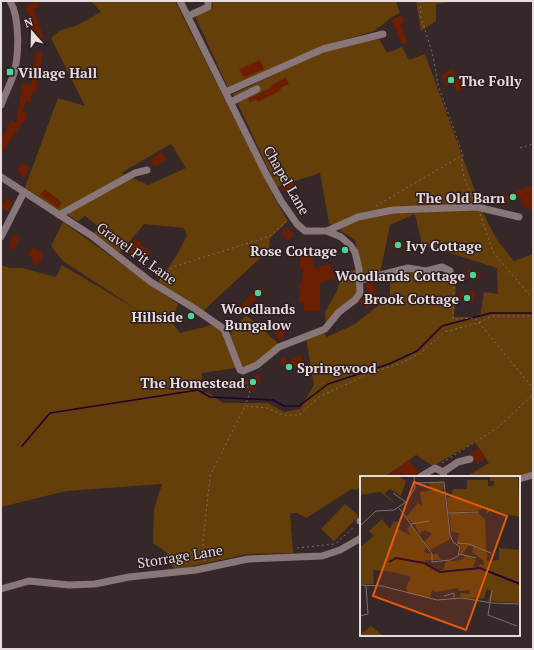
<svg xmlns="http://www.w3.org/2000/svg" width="534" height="650" font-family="'PT Serif',serif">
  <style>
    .green { fill: #653f0a; fill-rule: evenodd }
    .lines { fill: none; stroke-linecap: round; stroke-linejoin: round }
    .stream { stroke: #1d0132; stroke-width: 1.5 }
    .building { fill: #6c1e01 }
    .path { stroke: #7b6d6f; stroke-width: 1; stroke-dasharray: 2 3; stroke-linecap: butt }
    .minor { stroke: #887679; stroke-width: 7 }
    .poi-dot { fill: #4dd39a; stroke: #2c1d20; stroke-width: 1.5 }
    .labels { text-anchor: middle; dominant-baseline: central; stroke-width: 3; stroke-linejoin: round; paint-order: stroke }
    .poi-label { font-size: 14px; font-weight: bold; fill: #e6dbdd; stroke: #2c1d20; text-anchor: end }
    .street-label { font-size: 14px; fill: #e6dbdd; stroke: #2c1d20 }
    .inset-river { fill: none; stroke: #1d0132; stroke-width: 2 }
    .inset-road { fill: none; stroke: #7c6f71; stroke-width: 1 }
    .view { fill: #e8590c; fill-opacity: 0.15; stroke: #e8590c; stroke-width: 2 }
    .inset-edge { fill: none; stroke: #e6dbdd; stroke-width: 2 }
  </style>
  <rect width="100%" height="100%" fill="#362729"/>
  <!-- green -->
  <path class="green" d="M91,1H175L275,199L288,221L270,238L269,250L203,311L173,294L158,282L175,258L187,236L184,228L144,224L120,253L94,234L99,227L85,216L78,221L24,190L58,98L85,106L51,38L61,30L78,25L101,12ZM171,144L186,168L148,185L121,173Z
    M211,1H396L400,13L392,17L374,31L324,46L228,88L195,16L214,7Z
    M416,1H458L436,4V21L421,31Z
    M379,39L387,53L402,47L409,60L425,54L483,213L497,240L514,261L533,254V472L511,477H466L489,463L475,442L433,466L416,455L384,477H361V487L356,490L352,489L306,518L297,513H290L293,553L248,554L174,570L166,552L153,543L154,509L162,484L66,491L1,507V265L10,268H22L56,277L62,265L141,312L63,261L51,246L63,222L178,304L175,312L170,320L180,333L216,324L221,330L236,368L202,373V392L209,393L223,403H268L284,412L300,409L314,385L306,338L324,333L327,337L355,324L390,296V277L407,272L435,271L456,279L454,317H480L484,292L498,294L497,268L422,244L415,214L390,225L380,273L364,277L355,240L329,223L320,173L277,187L233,94L326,51Z
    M357,269L359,291L326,326L325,312L337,291L342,273Z
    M246,315L279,344L250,366L241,368L230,334Z
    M345,504L359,516L334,541L321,529Z"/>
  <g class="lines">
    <!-- stream -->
    <path class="stream" d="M22,446L50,413L198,390L210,397L273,400L284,406H299L328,384L389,364L417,351L442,326L491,313H533"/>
  </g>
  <!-- building -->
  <path class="building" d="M36,1L39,6L34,9L44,39L37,42L36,39L33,40L31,35L33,34L30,29L31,28L27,18L30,16L25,6Z
    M402,15L405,22L400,24L408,42L402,44L391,20Z
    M36,51L43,52L36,92L33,91L31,102L26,101L23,112L28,113L25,122H23L1,154V134L3,136L11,120L16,123L23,83L31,84Z
    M260,60L264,69L244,78L239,69Z
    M452,69L456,77L458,76L464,88L457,92L452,83L446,86L441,75Z
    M286,77L289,84L280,88L281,90L258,102L256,99L250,102L248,99L272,87L271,86Z
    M162,152L166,160L154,167L150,160Z
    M20,163L29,166L25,178L20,176L21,172L17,171Z
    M293,182L296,189L282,192L280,188Z
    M533,185V219L528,207L524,208L521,198L503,203L501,197Z
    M45,189L62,203L58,208L40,195Z
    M6,198L12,202L8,211L1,207Z
    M288,228L294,235L288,241L281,233Z
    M13,235L20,238L14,250L9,248Z
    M134,239L142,243L140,245L151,252L148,257L136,252L133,256L126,252Z
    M395,239L405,243L402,251L391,246Z
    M32,247L44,254L37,266L31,262L33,258L28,255Z
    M300,253H314V268L330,264L333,273L335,278L320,283V311H304V303H299V284H302L303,269H300Z
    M468,269L481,273L479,279L476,278L475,280L466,277Z
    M372,282L377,293L370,296L365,284Z
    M260,286L265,291L241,313L237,309Z
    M470,291L475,292L473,303L460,299L461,293L470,295Z
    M366,295L372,305L366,308L363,304L361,305L359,302Z
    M281,328L286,335L279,340L274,333Z
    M300,355L304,362L286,371L280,359L284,357L287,362Z
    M259,375L261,383L255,385V390H251L245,380Z
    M479,448L486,458L477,464L470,453Z
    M409,460L418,472L415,477H406L402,472L395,477H386Z"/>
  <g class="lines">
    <!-- path -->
    <path class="path" d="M420,1L421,17L433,56L438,85L463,155C459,170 467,186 474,200
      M520,148L533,144
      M376,206L463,155
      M480,214L493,252L533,299
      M452,277L454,284L453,319L475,318L533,388
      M394,278L403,288
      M160,280L173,267L270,236L287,221
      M244,377L250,393L245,406
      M442,463L496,429L533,395
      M297,548L335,544L355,526
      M205,561L203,543L210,476L245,406L267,408L283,415H299L319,397L368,374L401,363L421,353L444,332L478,323L492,316H533"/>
    <!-- minor -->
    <path class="minor" d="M188,16L208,7V1
      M226,92L323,49L383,34
      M231,102L257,89
      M1,105C5,94 11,83 14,73C19,55 20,17 10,1
      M1,177L92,236L151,282L192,307L224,329L240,370L243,371L257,365L279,347L325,329L339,312L355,300L360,293L359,269L355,252L350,245L341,237L327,231H305L297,224L281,201L265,172L180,1
      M59,215L135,173L147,170
      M327,231L358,217L393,210L477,207L519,217
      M1,237L24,192
      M361,280L408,268L426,271L442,267L450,271
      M420,477L435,468L443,472
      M444,477L443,472L458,462L470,459
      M519,479L533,475
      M360,521H361
      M1,589L29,581L69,585L95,584L129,577L196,570L248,559L322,556L340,550L361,538"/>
  </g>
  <!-- markers -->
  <g class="poi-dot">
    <rect x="6" y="68" width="8" height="8" rx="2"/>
    <circle cx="451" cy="80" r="4"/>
    <circle cx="513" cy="197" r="4"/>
    <circle cx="398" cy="245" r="4"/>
    <circle cx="345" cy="250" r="4"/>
    <circle cx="473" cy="275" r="4"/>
    <circle cx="258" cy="293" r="4"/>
    <circle cx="467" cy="298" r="4"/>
    <circle cx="191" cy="316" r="4"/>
    <circle cx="289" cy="367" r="4"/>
    <circle cx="253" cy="382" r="4"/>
  </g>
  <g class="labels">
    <!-- poi labels -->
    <g class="poi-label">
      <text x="18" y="72" text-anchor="start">Village Hall</text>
      <text x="459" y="80" text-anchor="start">The Folly</text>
      <text x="505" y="197">The Old Barn</text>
      <text x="406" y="245" text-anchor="start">Ivy Cottage</text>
      <text x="337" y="250">Rose Cottage</text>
      <text x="465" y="275">Woodlands Cottage</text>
      <text x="459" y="298">Brook Cottage</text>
      <text x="258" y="308" text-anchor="middle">Woodlands<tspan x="258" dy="16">Bungalow</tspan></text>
      <text x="183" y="316">Hillside</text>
      <text x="297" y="367" text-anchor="start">Springwood</text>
      <text x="245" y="382">The Homestead</text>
    </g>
    <!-- street labels -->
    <g class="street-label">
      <text transform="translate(287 180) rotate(60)">Chapel Lane</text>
      <text transform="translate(137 253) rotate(36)">Gravel Pit Lane</text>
      <text transform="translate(180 556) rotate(-9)">Storrage Lane</text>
    </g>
  </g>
  <!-- overview -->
  <g transform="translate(360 476)">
    <rect width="160" height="160" fill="#362729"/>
    <path d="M0,0H38L46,5L41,20L30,13L24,17L38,30L20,16L0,19ZM130,0H158L160,41L130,35L126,38L127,30L117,35L88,36L87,21H91L93,13H107V4H128V10H134V5H130ZM68,6H83L84,13L81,15H84L90,63L70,74L64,66L72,58L65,54L59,58L55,49L46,41L58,27L62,30L60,16L71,14ZM89,37H118L125,43L127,85L139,84V72L160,74V127L128,125L131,115L127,113L124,123L101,121L100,117L110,118L109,114L100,115L98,112L75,116L72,114L70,122L48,117L46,111L51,101L34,96L13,94L14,108H0V71L14,60L9,55L22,43L30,53L33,46L37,45L40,47L37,52L51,60L47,52L51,49L66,71L64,76L73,79L77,77L81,84H66L64,88L77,96L84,93L86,85H95L103,83L105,79L116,84L113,90L118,92L120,88L123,89L124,85L112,76L113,70H108L103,78H100L101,71L97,66L99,57L91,56ZM11,150L23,160H0V159Z" fill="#653f0a"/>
    <path class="inset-river" d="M29,86L36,82L64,87L80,96L120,92L160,108"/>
    <path class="inset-road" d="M33,17L46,26M39,32L72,78V86L90,84L98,80L100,71L93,66L90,59L84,6L56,7M88,37L119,36M51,48L69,45M0,50L16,35L34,34L46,26L55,12L54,0M97,67L109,68L131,77M99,78L116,82M0,109L22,110L77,124L102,122L132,127L160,128M84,120L94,117V122M130,126L132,114M130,127L128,139L157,150M0,140L8,138L6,110"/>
    <path class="view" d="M54,6L147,40L106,154L13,120Z"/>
    <rect width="160" height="160" class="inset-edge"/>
  </g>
  <!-- border -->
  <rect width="534" height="650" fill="none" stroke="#e6dbdd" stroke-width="4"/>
  <!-- north arrow -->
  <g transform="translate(32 32) rotate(340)" stroke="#2c1d20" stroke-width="3" paint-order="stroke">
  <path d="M0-3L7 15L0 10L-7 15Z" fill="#e6dbdd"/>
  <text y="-6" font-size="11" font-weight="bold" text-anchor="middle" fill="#e6dbdd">N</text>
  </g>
</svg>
